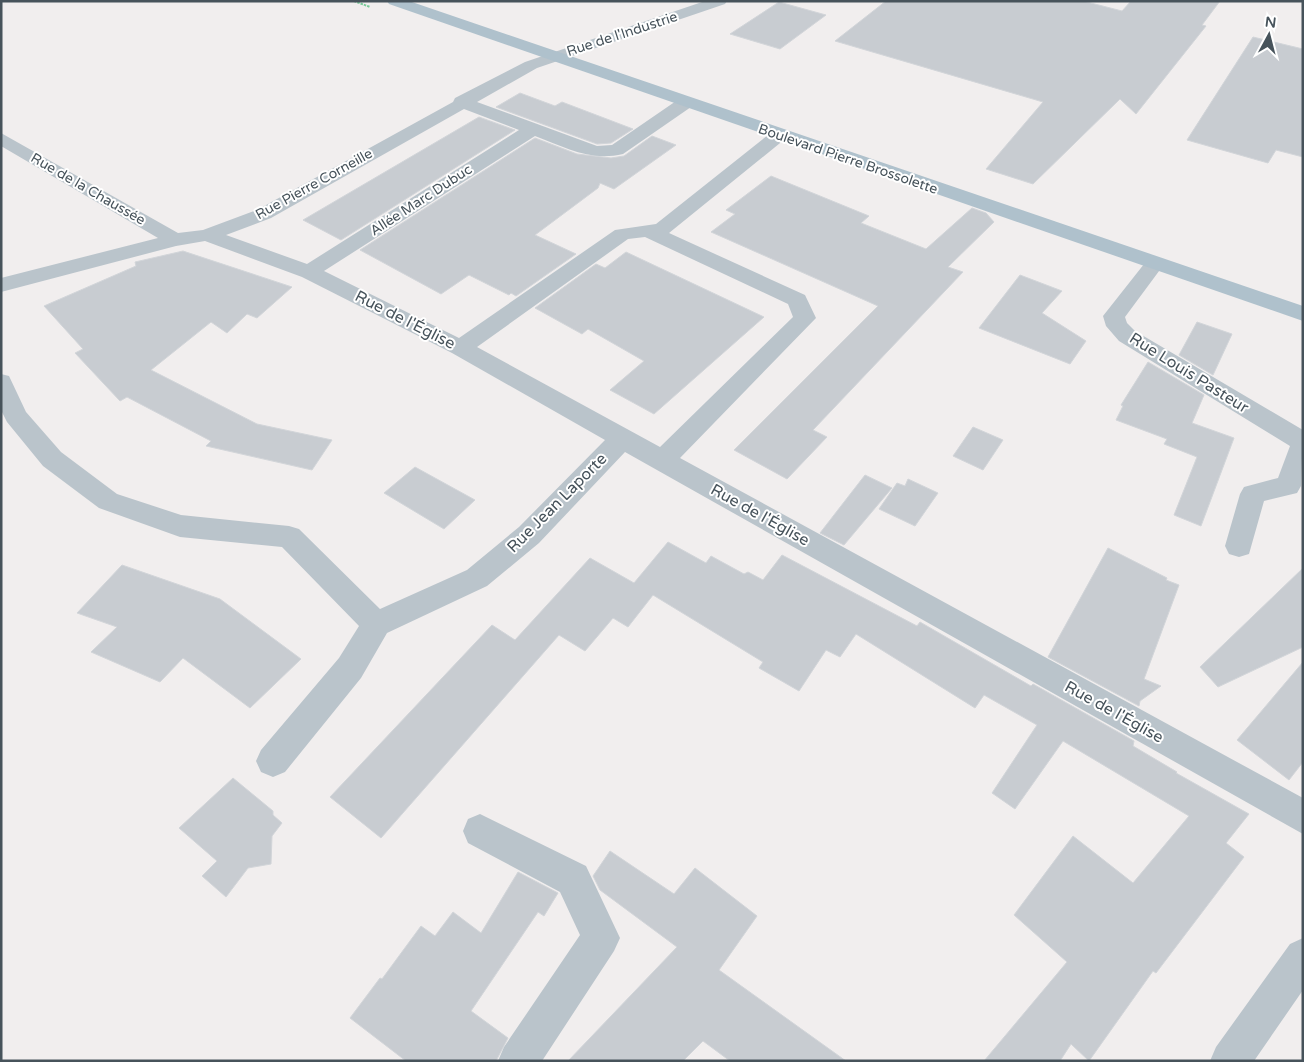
<svg xmlns="http://www.w3.org/2000/svg" width="1304" height="1062" font-family="'Varela Round',sans-serif">
  <style>
    .building { fill: #c8ccd1; stroke: #d2d5d9 }
    .lines { fill: none; stroke-linecap: round; stroke-linejoin: round }
    .path { stroke: #78c998; stroke-width: 2; stroke-dasharray: 2.5 1; stroke-linecap: butt }
    .minor { fill: #bac4cb; fill-rule: evenodd }
    .major { fill: #afc1cc; fill-rule: evenodd }
    .labels { text-anchor: middle; dominant-baseline: central; stroke-width: 4; stroke-linejoin: round; paint-order: stroke }
    .far-street-label { font-size: 14px; fill: #47535b; stroke: #fff }
    .street-label { font-size: 16px; fill: #47535b; stroke: #fff }
  </style>
  <rect width="100%" height="100%" fill="#f1eeee"/>
  <!-- building -->
  <path class="building" d="M886,1H1083L1122,11L1131,1H1220L1202,25L1206,26L1136,114L1120,99L1033,184L986,169L1043,102L835,41Z
    M779,2L826,15L780,49L730,34Z
    M1253,37L1303,49V157L1276,150L1268,163L1187,140Z
    M520,93L555,106L562,102L633,129L611,143L597,144L496,107Z
    M479,117L515,130L341,240L303,220Z
    M652,136L676,145L614,189L600,183L598,188L535,235L576,254L516,296L511,293L509,295L469,275L441,294L360,250L535,138L577,154L611,158L624,156Z
    M771,176L869,216L861,223L926,249L972,208L986,213L994,222L948,267L963,272L813,430L827,437L787,479L734,450L878,306L711,232L735,214L726,210Z
    M183,251L292,287L257,318L247,314L227,333L211,322L151,370L257,424L332,440L312,470L206,446L211,441L127,397L120,401L75,353L83,349L44,306L136,266L135,262Z
    M626,252L764,317L654,414L610,390L644,361L588,329L582,334L535,308L596,264L605,268Z
    M1020,275L1062,291L1042,313L1086,341L1070,364L979,328Z
    M1197,322L1232,334L1213,375L1179,355Z
    M1148,362L1204,395L1192,423L1234,438L1201,526L1174,515L1197,457L1164,444L1167,439L1116,420L1123,406L1121,405Z
    M973,427L1003,440L983,470L953,456Z
    M415,467L475,500L444,529L384,493Z
    M865,475L892,488L844,545L820,533Z
    M908,479L938,493L915,526L879,509L897,483L905,486Z
    M668,542L706,563L711,556L744,574L748,572L763,580L782,555L917,626L920,622L1031,686L1033,684L1134,741L1133,746L1177,772L1176,773L1249,814L1226,843L1244,857L1156,973L1153,971L1089,1061L1071,1044L1060,1061H984L1067,962L1014,915L1073,836L1133,883L1189,816L1063,741L1015,809L992,793L1037,725L984,695L975,708L856,634L840,657L826,650L799,691L759,668L763,662L653,595L628,627L613,618L585,651L559,635L381,838L330,797L492,625L515,640L590,558L634,583Z
    M1108,548L1167,578L1166,580L1179,585L1144,679L1161,686L1140,701L1139,706L1048,657Z
    M122,565L220,599L301,659L250,708L183,658L160,682L91,652L117,627L77,613Z
    M1303,568V647L1218,687L1200,667Z
    M1303,662V762L1289,780L1237,740Z
    M233,778L273,811V815L282,823L272,836L271,864L248,868L226,897L202,876L217,861L179,828Z
    M610,851L674,894L695,868L757,916L719,970L846,1061H730L703,1041L683,1061H568L677,947L600,890L593,876Z
    M518,872L558,893L544,916L538,912L471,1011L508,1038L496,1061H406L350,1018L380,978L382,979L421,926L435,936L453,912L481,933Z"/>
  <g class="lines">
    <!-- path -->
    <path class="path" d="M354,1L370,7"/>
    <!-- minor -->
    <path class="minor" d="M705,1H727L725,4L537,68L477,102L597,146L612,145L679,99H691L694,103L691,107L623,154C590,162 565,147 535,136L324,271L459,338L615,230L656,224L773,131H785L788,135L785,139L669,233L805,295L816,318L680,458L1303,798V834L625,452L539,543L487,586L387,633L361,678L285,772L273,777L261,772L256,761L261,750L339,658L359,626L282,547L180,537L99,508L43,466L7,422L1,410V374L9,376L26,412L61,452L117,494L181,515L289,526L299,529L380,609L467,570L519,527L605,440L452,353L302,277L205,241L176,246L1,292V278L158,238L1,146V133L178,233L203,230L257,210L453,102L455,98L525,62ZM464,109L519,130L307,264L226,235L271,218ZM645,237L788,304L793,317L660,447L477,347L628,239Z
      M1155,257L1162,259L1165,263L1125,317L1127,323L1135,331L1303,430L1301,486L1297,493L1264,501L1249,554L1239,557L1229,554L1225,546L1240,494L1244,487L1278,478L1290,446L1119,341L1106,326L1103,316L1148,259Z
      M480,814L586,866L620,938L614,951L542,1061H498L504,1047L580,935L560,892L468,843L463,831L468,819Z
      M1303,938V990L1254,1061H1210L1216,1047L1290,944Z"/>
    <!-- major -->
    <path class="major" d="M387,1H409L1303,306V321L389,4Z"/>
  </g>
  <g class="labels">
    <!-- far-street labels -->
    <g class="far-street-label">
      <text transform="translate(622 34) rotate(-18)">Rue de l'Industrie</text>
      <text transform="translate(848 159) rotate(19)">Boulevard Pierre Brossolette</text>
      <text transform="translate(314 184) rotate(-29)">Rue Pierre Corneille</text>
      <text transform="translate(88 189) rotate(30)">Rue de la Chaussée</text>
      <text transform="translate(421 200) rotate(-33)">Allée Marc Dubuc</text>
    </g>
    <!-- street labels -->
    <g class="street-label">
      <text transform="translate(405 320) rotate(27)">Rue de l'Église</text>
      <text transform="translate(1189 373) rotate(32)">Rue Louis Pasteur</text>
      <text transform="translate(557 503) rotate(-45)">Rue Jean Laporte</text>
      <text transform="translate(760 515) rotate(29)">Rue de l'Église</text>
      <text transform="translate(1114 712) rotate(29)">Rue de l'Église</text>
    </g>
  </g>
  <!-- border -->
  <rect width="1304" height="1062" fill="none" stroke="#47535b" stroke-width="5"/>
  <!-- north arrow -->
  <g transform="translate(1269 35) rotate(7)" stroke="#ffffff" stroke-width="4" paint-order="stroke">
  <path d="M0-4L9 19L0 12L-9 19Z" fill="#47535b"/>
  <text y="-8" font-size="14" font-weight="bold" text-anchor="middle" fill="#47535b">N</text>
  </g>
</svg>
